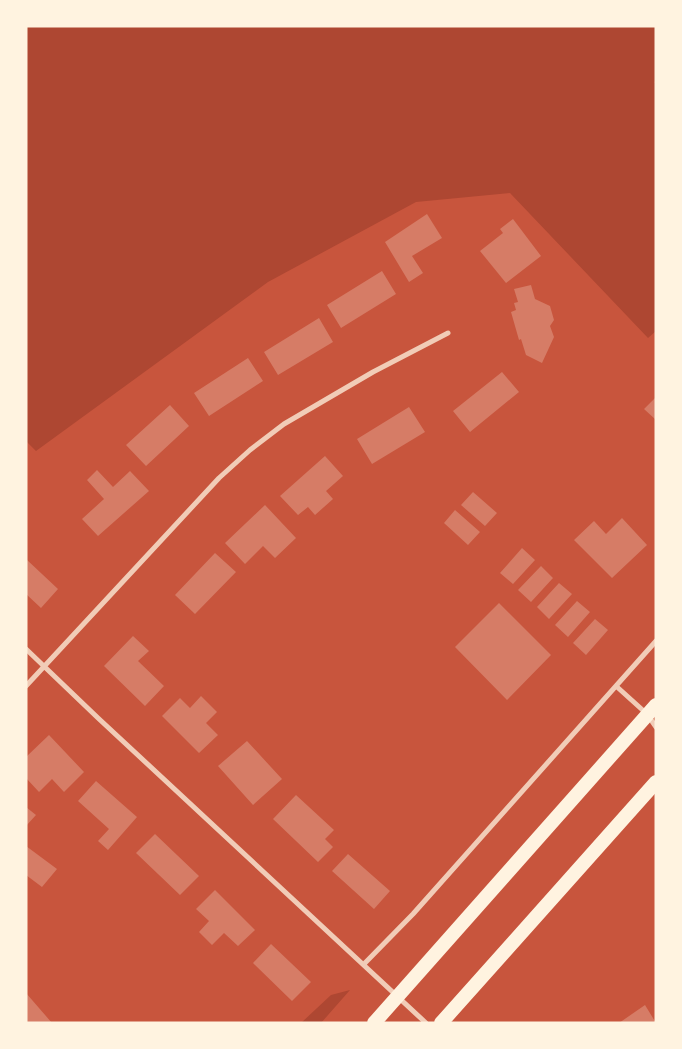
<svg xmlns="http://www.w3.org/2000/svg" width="682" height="1049" font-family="'IBM Plex Sans',sans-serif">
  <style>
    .green { fill: #ae4732 }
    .building { fill: #d67c66 }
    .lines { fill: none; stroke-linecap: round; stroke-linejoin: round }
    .minor { stroke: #f1ccb7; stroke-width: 5 }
    .trunk { stroke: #fff3e0; stroke-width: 14 }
  </style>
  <rect width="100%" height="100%" fill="#c8553d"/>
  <!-- green -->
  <path class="green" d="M26,26H656V81L654,82L656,84V331L648,338L510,193L416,202L268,282L36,451L26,441Z
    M350,990L321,1023H301L331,995Z"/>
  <!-- building -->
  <path class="building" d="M427,214L442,238L412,256L423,273L409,282L385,242Z
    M513,219L541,256L506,283L480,251L503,233L500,229Z
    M382,271L396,294L341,328L327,305Z
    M531,285L535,299L550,306L554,320L550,326L554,337L542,363L526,355L521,339L519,340L511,312L516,310L514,303L518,302L514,289Z
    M319,318L333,342L278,375L264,352Z
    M248,358L263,381L209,416L194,393Z
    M502,372L519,392L470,432L453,411Z
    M656,397V420L644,409Z
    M170,405L189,426L146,466L126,445Z
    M409,407L425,432L372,464L357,439Z
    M325,456L343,476L326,491L333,499L315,515L308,507L298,515L280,496Z
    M97,470L113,487L130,471L149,491L98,536L82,519L104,499L87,480Z
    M473,492L497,513L485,526L461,505Z
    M265,505L296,538L275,558L263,546L245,564L225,543Z
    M455,510L480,532L468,545L444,523Z
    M622,518L647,545L612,578L574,540L594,521L606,534Z
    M522,548L535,560L513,584L500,573Z
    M215,553L236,572L195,614L175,595Z
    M26,559L58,589L41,608L26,594Z
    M541,566L553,578L531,602L518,590Z
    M559,583L572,594L549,619L537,607Z
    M577,601L590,612L568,637L555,625Z
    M499,603L551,655L507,700L455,647Z
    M595,619L608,630L586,655L573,643Z
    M133,636L149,651L138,661L164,686L145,706L104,666Z
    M201,696L217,712L206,723L218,735L199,753L162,716L180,698L190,708Z
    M49,735L84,772L64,792L52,779L39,792L26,778V757Z
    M247,741L282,779L253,805L218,766Z
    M96,781L137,817L108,850L98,841L109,829L78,801Z
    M296,795L334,830L325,839L333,847L318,862L273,819Z
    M26,807L36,815L26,826Z
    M155,834L199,876L180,895L136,853Z
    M26,846L57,869L42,887L26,875Z
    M348,854L390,891L374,909L332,871Z
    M215,890L255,930L238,946L224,933L212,945L199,932L209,921L196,909Z
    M271,944L311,982L292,1001L253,963Z
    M26,993L52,1023H26Z
    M645,1005L656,1023H619Z"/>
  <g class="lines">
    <!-- minor -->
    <path class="minor" d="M26,649L98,718L426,1023
      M26,686L219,478L250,450L284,424L373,372L448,333
      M616,686L647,714L656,727
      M364,964L413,914L656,641"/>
    <!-- trunk -->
    <path class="trunk" d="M374,1023L656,705
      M441,1023L656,782"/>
  </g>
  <!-- border -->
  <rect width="682" height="1049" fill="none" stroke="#fff3e0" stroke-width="55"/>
</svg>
